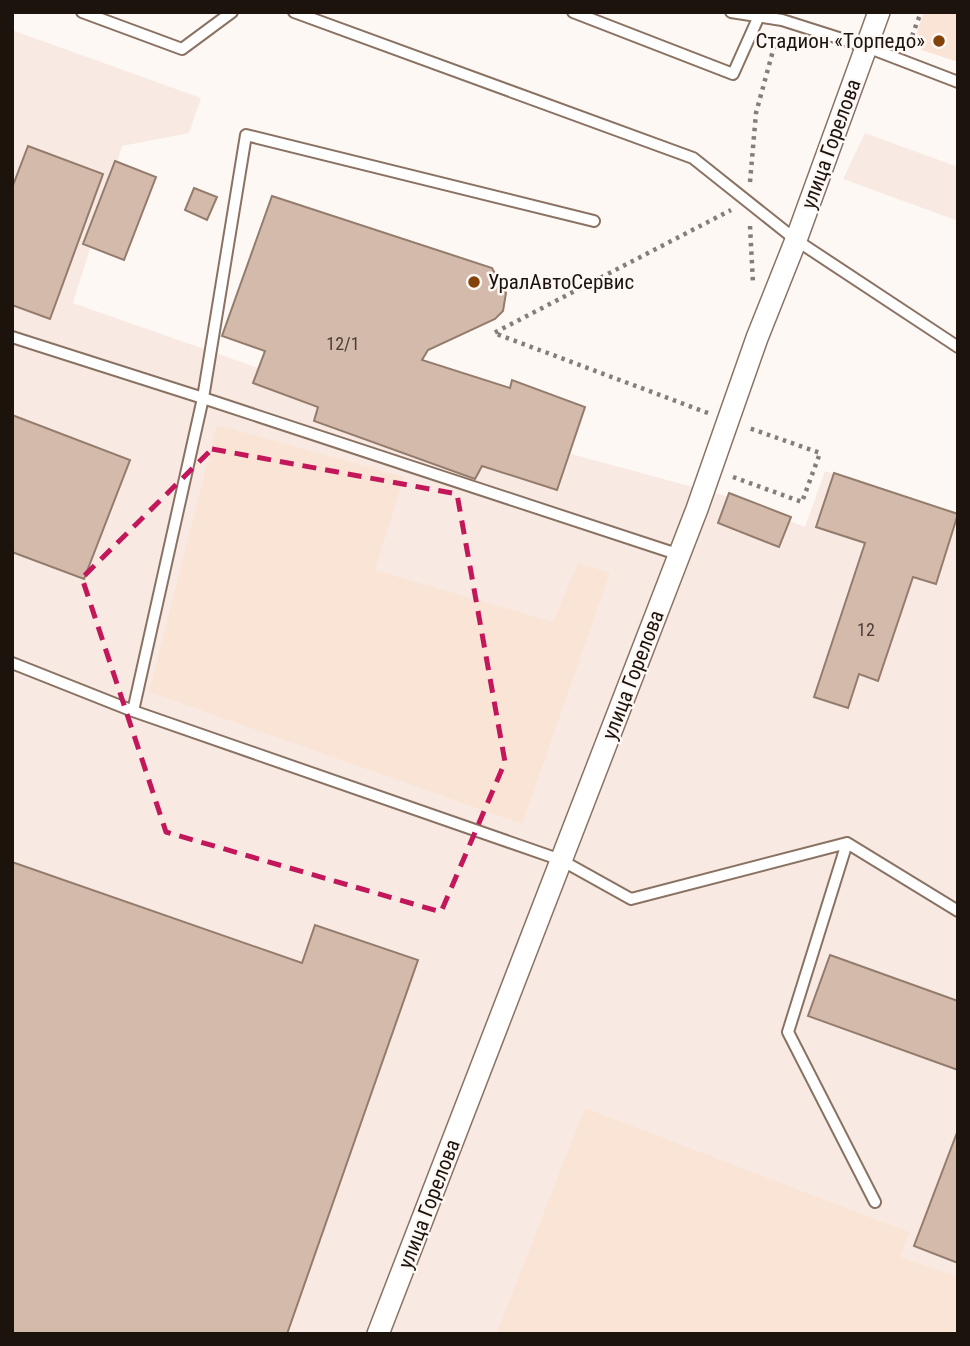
<svg xmlns="http://www.w3.org/2000/svg" width="970" height="1346" font-family="'Roboto Condensed',sans-serif">
  <style>
    .built { fill: #f8eae2 }
    .green { fill: #fae4d6 }
    .building { fill: #d4baaa; stroke: #947c6d; stroke-width: 2 }
    .lines { fill: none; stroke-linecap: round; stroke-linejoin: round }
    .lane-casing { stroke: #8a7263; stroke-width: 14 }
    .street-casing { stroke: #8a7263; stroke-width: 24 }
    .path { stroke: #847d78; stroke-width: 4.5; stroke-dasharray: 3.5 5; stroke-linecap: butt }
    .lane { stroke: #fff; stroke-width: 10 }
    .street { stroke: #fff; stroke-width: 21 }
    .marked { fill: none; stroke: #c2185b; stroke-width: 5; stroke-dasharray: 14 9; stroke-linejoin: round }
    .poi-dot { fill: #824209; stroke: #fef8f5; stroke-width: 2.5 }
    .labels { text-anchor: middle; dominant-baseline: central; stroke-width: 5; stroke-linejoin: round; paint-order: stroke }
    .number-label { font-size: 18px; fill: #4a3d34 }
    .poi-label { font-size: 21px; fill: #1c130d; stroke: #fef8f5; text-anchor: end }
    .street-label { font-size: 21px; fill: #1c130d; stroke: #fef8f5 }
  </style>
  <rect width="100%" height="100%" fill="#fef8f5"/>
  <!-- built -->
  <path class="built" d="M12,30L201,98L189,133L122,146L73,303L267,371L726,496L805,527L825,471L958,514V1334H12Z
    M865,133L958,167V221L843,179Z"/>
  <!-- green -->
  <path class="green" d="M924,12H958V62L922,50L917,32Z
    M217,425L404,477L375,570L553,622L578,563L610,573L522,824L149,692Z
    M585,1108L909,1232L900,1257L958,1277V1334H496Z"/>
  <!-- building -->
  <path class="building" d="M28,146L103,174L50,319L12,305V188Z
    M115,161L156,177L124,260L83,244Z
    M194,188L217,197L207,220L185,210Z
    M272,196L492,268L506,293L503,311L495,319L428,350L422,360L510,388L512,380L585,407L557,490L482,466L475,479L314,421L318,407L253,383L265,351L222,336Z
    M12,415L130,460L84,579L12,552Z
    M834,473L958,514L936,584L913,577L878,681L859,674L848,708L814,697L865,543L816,527Z
    M729,493L791,517L779,547L718,523Z
    M12,862L302,963L315,925L418,960L287,1334H12Z
    M830,955L958,1001V1070L808,1016Z
    M958,1130V1263L914,1246Z"/>
  <g class="lines">
    <defs>
      <path id="lane" d="M82,12L182,49L232,12
        M294,12L693,158L796,240L958,347
        M573,12L733,74L759,16
        M731,12L782,20L867,47L958,82
        M594,221L246,135L203,398L680,555
        M12,337L203,398L133,711
        M12,663L133,711L561,860L631,899L847,843L958,911
        M847,843L788,1032L875,1202"/>
      <path id="street" d="M378,1334L697,509L757,338L796,240L879,12"/>
    </defs>
    <!-- lane casing -->
    <use href="#lane" class="lane-casing"/>
    <!-- street casing -->
    <use href="#street" class="street-casing"/>
    <!-- path -->
    <path class="path" d="M909,44L921,12
      M750,182L756,113L777,36
      M750,226L753,283
      M708,413L494,333L731,210
      M733,477L802,502L820,453L749,428"/>
    <!-- lane -->
    <use href="#lane" class="lane"/>
    <!-- street -->
    <use href="#street" class="street"/>
  </g>
  <!-- marked area -->
  <path class="marked" d="M212,449L457,494L505,762L441,912L166,832L82,578Z"/>
  <!-- markers -->
  <g class="poi-dot">
    <circle cx="939" cy="41" r="7"/>
    <circle cx="474" cy="282" r="7"/>
  </g>
  <g class="labels">
    <!-- number labels -->
    <g class="number-label">
      <text x="343" y="343">12/1</text>
      <text x="866" y="629">12</text>
    </g>
    <!-- poi labels -->
    <g class="poi-label">
      <text x="925" y="41">Стадион «Торпедо»</text>
      <text x="488" y="282" text-anchor="start">УралАвтоСервис</text>
    </g>
    <!-- street labels -->
    <g class="street-label">
      <text transform="translate(831 144) rotate(-70)">улица Горелова</text>
      <text transform="translate(633 675) rotate(-69)">улица Горелова</text>
      <text transform="translate(429 1204) rotate(-69)">улица Горелова</text>
    </g>
  </g>
  <!-- border -->
  <rect width="970" height="1346" fill="none" stroke="#1c130d" stroke-width="28"/>
</svg>
